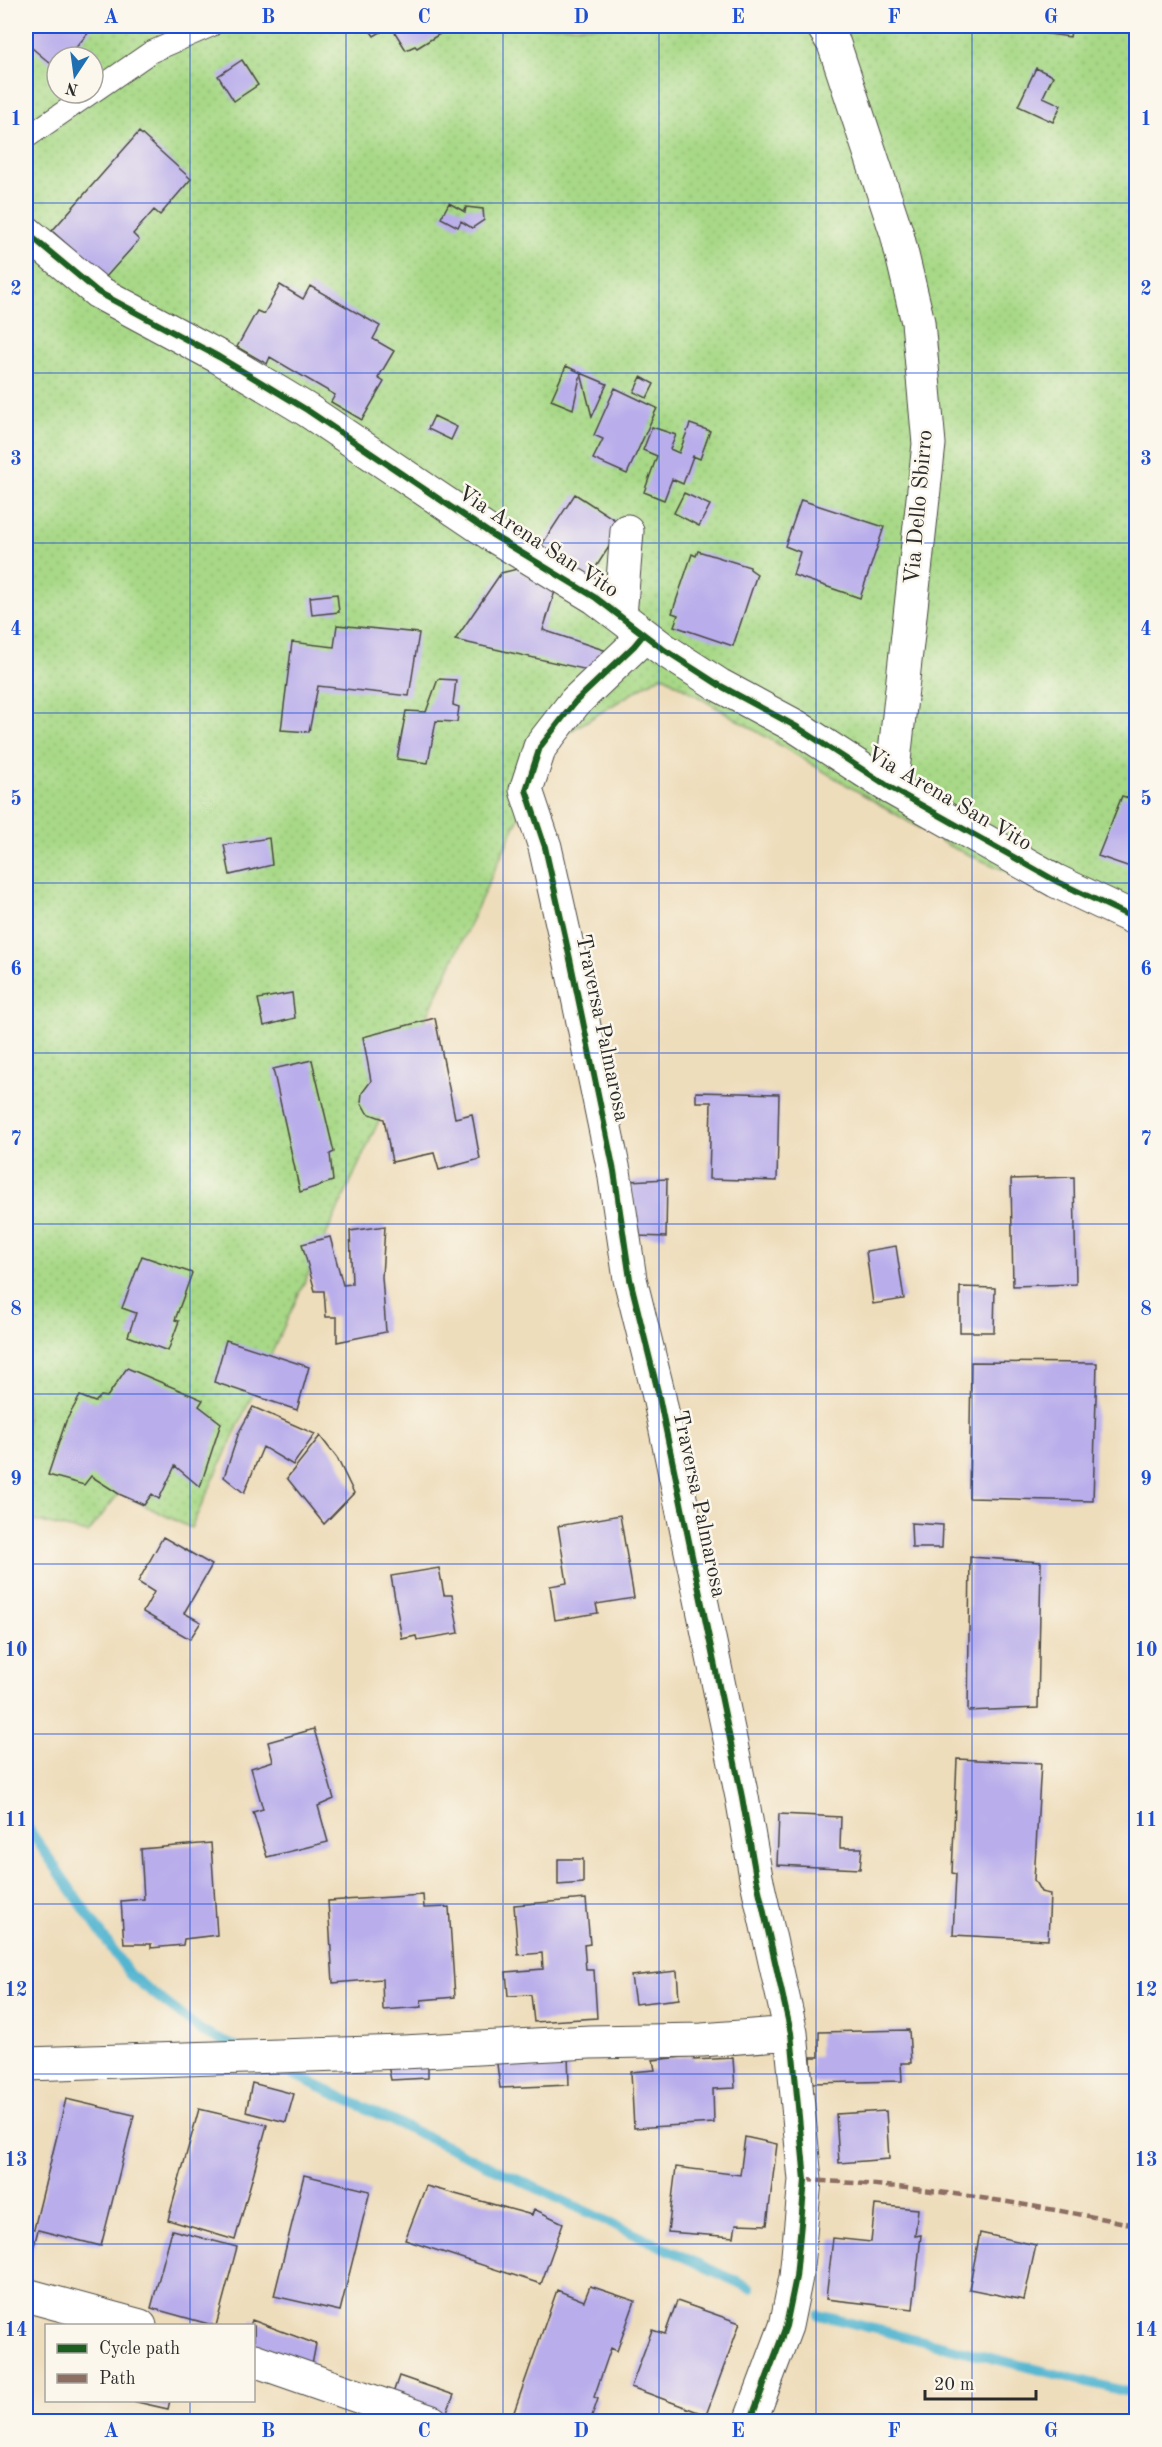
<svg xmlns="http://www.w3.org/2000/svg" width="1162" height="2447" font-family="'Old Standard TT',serif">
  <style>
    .park { fill: url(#park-dots); stroke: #6a8259; stroke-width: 1.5; fill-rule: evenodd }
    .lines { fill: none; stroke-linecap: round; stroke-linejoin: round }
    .stream { stroke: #52b5d0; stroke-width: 10 }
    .building { fill: #b9adeb }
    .lane-casing { stroke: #484641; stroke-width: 23 }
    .street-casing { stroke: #484641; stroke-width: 35 }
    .lane { stroke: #fff; stroke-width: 21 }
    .street { stroke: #fff; stroke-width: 33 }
    .quiet { stroke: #8d6e63; stroke-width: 4.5; stroke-dasharray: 9 4.5; stroke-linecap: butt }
    .cycleway-casing { stroke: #fbf7ec; stroke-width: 10 }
    .cycleway { stroke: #1b5e20; stroke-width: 6 }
    .grid { fill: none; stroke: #1d4ed8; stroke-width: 1.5; stroke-opacity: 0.55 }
    .labels { text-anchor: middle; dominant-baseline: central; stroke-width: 5; stroke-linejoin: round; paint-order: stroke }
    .street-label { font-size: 22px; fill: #2b2b2b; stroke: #fbf7ec }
    .neatline { fill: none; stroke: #1d4ed8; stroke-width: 2 }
    .grid-label { font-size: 20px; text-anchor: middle; font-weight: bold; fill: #1d4ed8 }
  </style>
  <defs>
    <pattern id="park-dots" width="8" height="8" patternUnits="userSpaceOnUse" patternTransform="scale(1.5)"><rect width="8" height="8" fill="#a8d987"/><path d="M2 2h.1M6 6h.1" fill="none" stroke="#91ba75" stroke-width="1.8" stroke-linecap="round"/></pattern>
  </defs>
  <rect width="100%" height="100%" fill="#fbf7ec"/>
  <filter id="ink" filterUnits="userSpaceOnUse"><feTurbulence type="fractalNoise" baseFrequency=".0167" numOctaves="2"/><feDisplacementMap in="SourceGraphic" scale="12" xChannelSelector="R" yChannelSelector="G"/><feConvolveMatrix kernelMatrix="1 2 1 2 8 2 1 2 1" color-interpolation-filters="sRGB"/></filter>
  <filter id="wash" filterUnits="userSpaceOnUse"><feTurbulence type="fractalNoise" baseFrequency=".008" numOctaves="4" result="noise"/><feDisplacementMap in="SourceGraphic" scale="24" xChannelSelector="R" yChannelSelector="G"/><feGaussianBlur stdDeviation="1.35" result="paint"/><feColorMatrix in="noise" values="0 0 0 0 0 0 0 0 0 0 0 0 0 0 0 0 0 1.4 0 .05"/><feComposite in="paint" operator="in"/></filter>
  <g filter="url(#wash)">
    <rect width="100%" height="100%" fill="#edb"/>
    <!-- park -->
    <path class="park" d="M26,26H1136V928L951,847L662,675L554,741L191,1528L119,1493L88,1533L26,1519ZM57,57H93V93H57Z"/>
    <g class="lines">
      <!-- stream -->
      <path class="stream" d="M26,1825L130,1975L203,2032L236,2047
        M277,2067L750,2288
        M819,2315L1136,2394"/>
    </g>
    <g id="blocks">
      <!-- building -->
      <path class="building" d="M26,26H94L68,57H57V69L26,43Z
        M367,26H445L440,28L443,32L417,48L415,46L406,50L391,26L374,36Z
        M1036,26H1072L1070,37L1035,32Z
        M242,60L258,85L234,101L218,76Z
        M1036,68L1053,76L1043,97L1061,105L1053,122L1018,106Z
        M139,132L191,179L160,215L154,210L133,234L139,240L105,278L52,231Z
        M449,203L465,212L466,207L483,209L484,220L472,228L461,221L458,227L441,218Z
        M280,285L303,299L310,286L380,326L373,339L394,351L378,378L384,382L362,420L331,402L335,395L270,357L267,364L237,347L257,311L264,314Z
        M566,366L581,373L573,409L551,400Z
        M581,373L607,384L592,417Z
        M641,377L654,384L647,398L634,392Z
        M615,388L657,408L627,474L593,459L603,439L594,435Z
        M434,416L457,427L451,440L428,429Z
        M690,424L710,431L700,459L693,456L683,484L672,479L664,500L644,492L657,456L643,450L652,427L676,435L670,449L679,453Z
        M684,493L710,505L699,526L674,513Z
        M575,494L623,525L587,581L539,549Z
        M801,500L884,527L860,598L793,575L800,552L785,546Z
        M698,551L750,567V569L757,574L733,646L674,626L678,615L672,613L692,554L696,556Z
        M517,569L555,591L543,630L610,652L601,673L455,640L501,573Z
        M337,594L339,612L312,615L310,597Z
        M337,625L419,633L409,696L318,686L309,732L281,730L292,642L334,647Z
        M438,679L456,680L453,705L459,707L457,722L436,721L428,763L397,759L406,711L426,712Z
        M1122,796L1136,800V869L1098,856Z
        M269,838L272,865L230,875L224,845Z
        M292,993L295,1018L264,1026L258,999Z
        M435,1018L455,1118L472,1114L480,1159L439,1170L434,1153L392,1162L384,1119L367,1113L361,1102L362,1093L371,1081L363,1037Z
        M312,1060L334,1152L330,1154L333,1181L300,1192L273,1069Z
        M696,1092L779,1094L777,1181L709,1179L711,1102H696Z
        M1074,1177L1076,1284L1013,1286L1011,1179Z
        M667,1179L666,1237L638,1236L629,1181Z
        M385,1226L382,1277L386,1332L337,1342V1317H326L324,1291H315L302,1244L330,1237L343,1285L352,1284L350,1231Z
        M896,1246L904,1299L873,1304L866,1251Z
        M142,1256L192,1273L175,1320L179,1321L168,1351L128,1336L136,1313L122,1308Z
        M960,1287L995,1288L994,1332H960Z
        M226,1340L309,1367L297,1410L214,1382Z
        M971,1362L1097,1363L1093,1501L969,1498Z
        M127,1368L203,1400L199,1406L221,1423L200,1487L175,1466L159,1499L152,1494L144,1505L119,1494L91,1476L84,1485L48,1475L66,1421L80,1396L95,1402L101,1396L107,1397Z
        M253,1407L315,1434L293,1465L263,1447L244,1493L224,1477L239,1432Z
        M320,1436L337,1458L354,1493L324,1524L287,1478Z
        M620,1515L634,1598L596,1604L598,1613L555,1620L550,1586L567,1583L558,1526Z
        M911,1523L943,1525L942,1548H912Z
        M163,1537L212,1565L184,1613L201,1622L190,1639L143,1612L154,1592L138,1582Z
        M970,1557L1041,1562L1038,1708L968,1711Z
        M439,1568L444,1595H452L459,1633L417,1640L416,1636L402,1639L391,1576Z
        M314,1729L334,1799L318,1806L328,1842L267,1857L253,1812L263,1809L251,1768L273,1761L268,1742Z
        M957,1759L1041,1763L1034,1880L1041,1892L1050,1894L1048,1940L953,1935L956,1874L952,1873Z
        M779,1814L841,1817L840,1848H862L860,1869L777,1865Z
        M211,1843L217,1935L184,1939L183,1945L151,1948V1944H124L121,1901L144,1899L141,1849Z
        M558,1859H583V1883L558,1885Z
        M423,1895L424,1908L449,1907L455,1997L421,2000L422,2007L383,2010L382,1979L333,1983L328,1901Z
        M586,1899L590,1944L584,1945L586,1970H594L597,2018L534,2022L531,1995L508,1996L506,1972L543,1969L542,1953L518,1955L514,1905Z
        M677,1971L679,1999L635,2004L631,1976Z
        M909,2030L911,2063H901L902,2081L812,2083L811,2057H819V2032Z
        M568,2054L569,2085L500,2088L496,2056Z
        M693,2056L694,2060L733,2058L735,2088L713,2089L714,2123L634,2128L631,2072L655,2070L653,2060Z
        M428,2059V2078L391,2080L387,2061Z
        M252,2083L294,2094L286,2122L246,2112Z
        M66,2099L134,2115L101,2246L38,2230L26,2277V2227L34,2229Z
        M199,2109L267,2125L235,2240L168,2220Z
        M886,2111L889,2159L839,2163L836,2114Z
        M745,2137L777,2144L767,2225L736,2224L734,2237L668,2232L676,2167L740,2175Z
        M304,2175L370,2191L340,2311L274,2296Z
        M426,2186L532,2215L534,2209L563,2223L541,2284L405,2240Z
        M875,2205L918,2209L915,2236L921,2235L913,2309L826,2299L833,2238L871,2242Z
        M172,2230L237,2247L216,2326L151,2308Z
        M980,2233L1036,2245L1024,2300L969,2289Z
        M590,2286L635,2301L617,2351L611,2348L594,2397L598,2399L590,2422H542L514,2412L557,2290L584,2301Z
        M677,2301L740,2323L706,2415L631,2387L652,2330L665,2334Z
        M252,2320L316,2344L312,2365L254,2343V2326H250Z
        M399,2376L454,2395L445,2417L391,2399Z
        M128,2400H170L168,2409Z"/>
    </g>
  </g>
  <g filter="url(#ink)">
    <use href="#blocks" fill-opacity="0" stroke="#484641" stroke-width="1.5"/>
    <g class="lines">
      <defs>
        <path id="lane" d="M93,92L151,52L211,26
          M26,138L91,93"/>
        <path id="street" d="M823,26L834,44L897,234L918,322L929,444L891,788
          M26,232L98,292L219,357L307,410L494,536L596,598L663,649L719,685L797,727L891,788L1056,881L1136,919
          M620,616L627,531
          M643,635L634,646L575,702L540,747L526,790L545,847L570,959L614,1171L630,1279L658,1392L742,1797L756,1877L791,2033L805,2180L796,2277L786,2326L750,2422
          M26,2064L403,2052L590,2042L702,2040L791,2033
          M26,2295L140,2326
          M254,2360L432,2422"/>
      </defs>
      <!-- lane casing -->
      <use href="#lane" class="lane-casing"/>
      <!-- street casing -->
      <use href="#street" class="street-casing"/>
      <!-- lane -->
      <use href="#lane" class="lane"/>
      <!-- street -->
      <use href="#street" class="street"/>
      <!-- quiet -->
      <path class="quiet" d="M805,2180C917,2185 1027,2204 1136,2225"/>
      <defs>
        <path id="cycleway" d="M26,232L98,292L219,357L307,410L494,536L596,598L663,649L719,685L797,727L891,788L1056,881L1136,919
          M643,635L634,646L575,702L540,747L526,790L545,847L570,959L614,1171L630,1279L658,1392L742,1797L756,1877L791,2033L805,2180L796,2277L786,2326L750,2422"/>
      </defs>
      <!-- cycleway casing -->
      <use href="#cycleway" class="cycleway-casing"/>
      <!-- cycleway -->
      <use href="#cycleway" class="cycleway"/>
    </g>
  </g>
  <!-- grid -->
  <path class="grid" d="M190,26V2326M346,26V2422M503,26V2422M659,26V2422M816,26V2422M972,26V2422M26,203H1136M26,373H1136M26,543H1136M26,713H1136M26,883H1136M26,1053H1136M26,1224H1136M26,1394H1136M26,1564H1136M26,1734H1136M26,1904H1136M26,2074H1136M26,2244H1136M190,2400V2422"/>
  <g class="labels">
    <!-- street labels -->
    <g class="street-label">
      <text transform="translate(919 507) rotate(-85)">Via Dello Sbirro</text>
      <text transform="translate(538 542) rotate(33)">Via Arena San Vito</text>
      <text transform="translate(949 799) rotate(30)">Via Arena San Vito</text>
      <text transform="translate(602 1028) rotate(78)">Traversa Palmarosa</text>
      <text transform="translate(699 1504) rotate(78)">Traversa Palmarosa</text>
    </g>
  </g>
  <!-- margin -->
  <rect width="1162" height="2447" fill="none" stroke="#fbf7ec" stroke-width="66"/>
  <!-- legend -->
  <rect x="45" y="2324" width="210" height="78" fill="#fbf7ec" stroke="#a8a59f" stroke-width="1.5"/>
  <rect x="57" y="2344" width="30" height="9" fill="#1b5e20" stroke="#a8a59f" stroke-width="1.5"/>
  <text x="99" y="2354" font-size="18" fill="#2b2b2b">Cycle path</text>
  <rect x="57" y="2374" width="30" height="9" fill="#8d6e63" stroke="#a8a59f" stroke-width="1.5"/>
  <text x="99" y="2384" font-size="18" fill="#2b2b2b">Path</text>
  <!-- north arrow -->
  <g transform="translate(75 75) rotate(193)"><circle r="28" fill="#fbf7ec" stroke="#a8a59f" stroke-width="1.5"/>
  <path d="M0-4.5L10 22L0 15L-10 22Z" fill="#1f6fb2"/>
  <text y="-9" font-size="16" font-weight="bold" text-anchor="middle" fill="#2b2b2b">N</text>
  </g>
  <!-- scale -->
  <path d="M925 2390v9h111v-9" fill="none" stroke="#2b2b2b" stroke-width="3"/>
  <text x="934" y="2390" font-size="18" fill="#2b2b2b" stroke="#fbf7ec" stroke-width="4.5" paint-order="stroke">20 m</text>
  <rect x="33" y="33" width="1096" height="2381" class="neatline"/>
  <g class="grid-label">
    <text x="111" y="23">A</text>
    <text x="268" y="23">B</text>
    <text x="424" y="23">C</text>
    <text x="581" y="23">D</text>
    <text x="738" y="23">E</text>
    <text x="894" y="23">F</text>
    <text x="1051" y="23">G</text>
    <text x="16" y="125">1</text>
    <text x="1146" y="125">1</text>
    <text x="16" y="295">2</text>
    <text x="1146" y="295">2</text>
    <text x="16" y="465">3</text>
    <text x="1146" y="465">3</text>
    <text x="16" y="635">4</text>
    <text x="1146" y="635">4</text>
    <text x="16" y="805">5</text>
    <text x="1146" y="805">5</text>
    <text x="16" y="975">6</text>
    <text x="1146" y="975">6</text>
    <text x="16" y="1145">7</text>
    <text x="1146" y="1145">7</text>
    <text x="16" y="1315">8</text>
    <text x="1146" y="1315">8</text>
    <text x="16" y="1485">9</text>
    <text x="1146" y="1485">9</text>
    <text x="16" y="1656">10</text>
    <text x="1146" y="1656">10</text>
    <text x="16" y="1826">11</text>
    <text x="1146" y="1826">11</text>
    <text x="16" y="1996">12</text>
    <text x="1146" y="1996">12</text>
    <text x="16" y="2166">13</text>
    <text x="1146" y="2166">13</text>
    <text x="16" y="2336">14</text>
    <text x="1146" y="2336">14</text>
    <text x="111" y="2437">A</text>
    <text x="268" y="2437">B</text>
    <text x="424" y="2437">C</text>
    <text x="581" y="2437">D</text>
    <text x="738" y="2437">E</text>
    <text x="894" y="2437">F</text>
    <text x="1051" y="2437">G</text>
  </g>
</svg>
